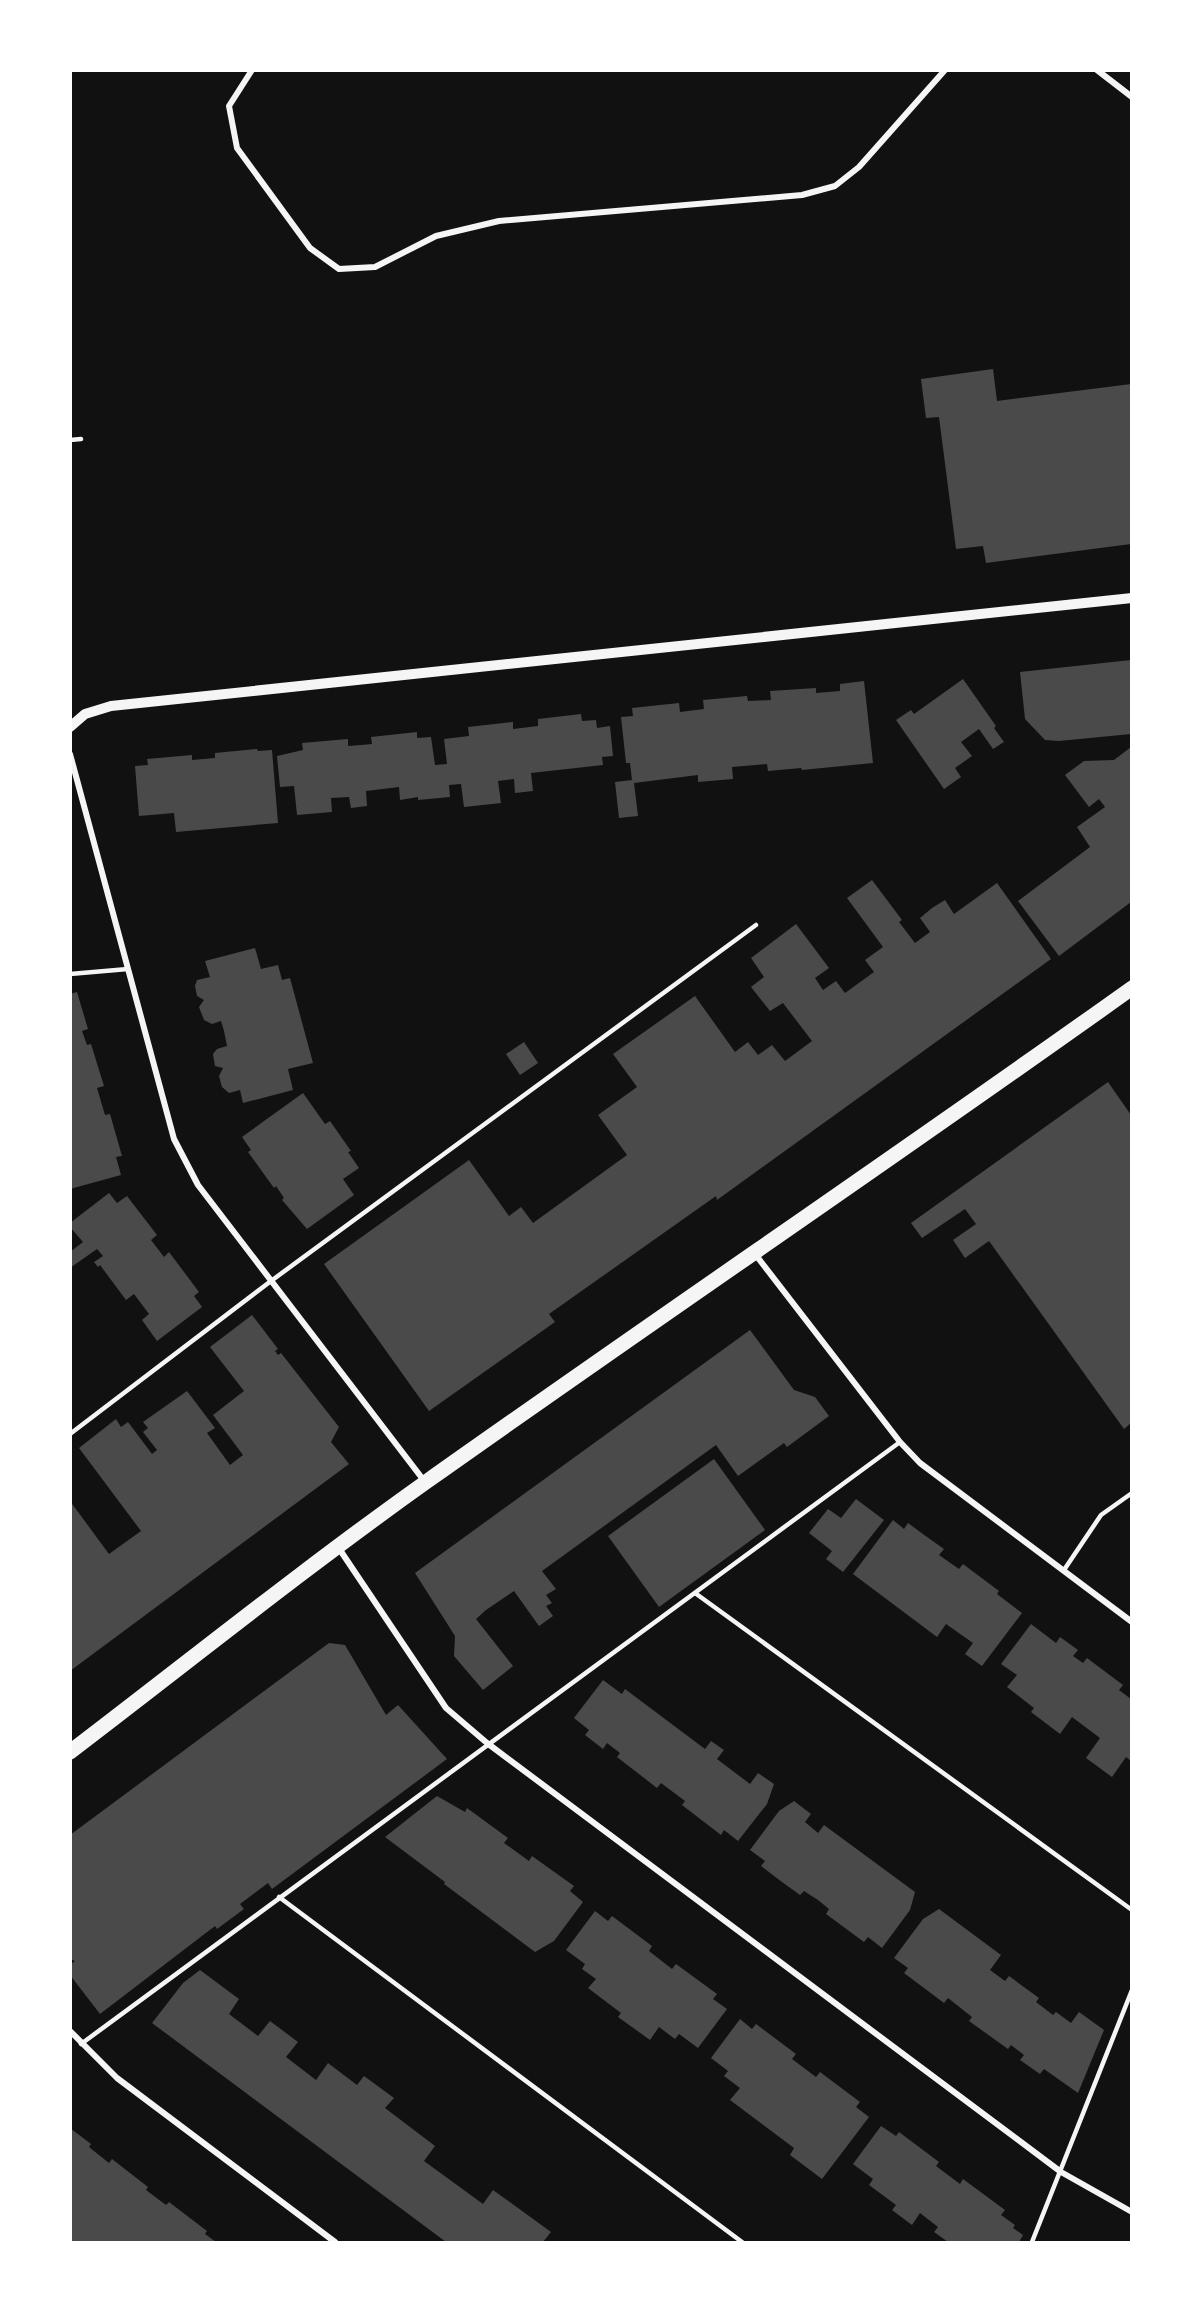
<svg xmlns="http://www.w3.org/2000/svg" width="1202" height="2313" font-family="Overpass,sans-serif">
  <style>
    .building { fill: #4a4a4a }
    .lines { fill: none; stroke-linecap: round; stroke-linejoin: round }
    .service { stroke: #f5f5f5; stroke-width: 4.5 }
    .minor { stroke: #f5f5f5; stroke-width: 6 }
    .tertiary { stroke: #f5f5f5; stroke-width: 10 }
    .primary { stroke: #f5f5f5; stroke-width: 15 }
  </style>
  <rect width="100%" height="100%" fill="#111"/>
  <!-- building -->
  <path class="building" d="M993,369L997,401L1131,384V544L986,563L983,546L956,549L939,417L926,418L921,379Z
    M1131,660V734L1059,741L1045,740L1025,719L1020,672Z
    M963,679L996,726L994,728L1004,742L993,749L979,729L961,742L972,756L955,768L961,777L944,789L896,720L911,710L914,714Z
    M864,681L873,763L802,770L801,768L768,771L767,764L732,767L733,779L698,782V775L634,783L638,816L619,818L615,782L632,780L630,763H626L621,717L633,716L632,708L679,703L680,712L704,709L703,700L747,696L748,701L771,700L770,691L816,688V693L840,691V684Z
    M581,714L582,721L596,720L597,728L610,726L613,756L602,757L603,765L531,773L533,791L515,793L514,779L498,781L501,803L464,807L461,784L449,785L450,797L418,800V797L400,800L399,787L366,791L367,806L351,808L349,797L331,798L332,812L297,815L294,786L280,787L277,756L303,750L302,743L348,739V746L361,745L372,744L371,737L417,732V738L431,737L435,765L447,764L444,739L469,736L468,727L513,722V729L538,726V719Z
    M1131,747V902L1059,956L1018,901L1090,847L1077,827L1105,807L1099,799L1089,807L1065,775L1084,761L1114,760Z
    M257,749L258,751L272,750L278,823L176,832L174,813L139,816L135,766L148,765L147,759L192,755V760L215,758V753Z
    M872,880L902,920L899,922L915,943L930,932L920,918L932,908L945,900L954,914L997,883L1051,959L717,1200L716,1196L549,1314L555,1322L429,1411L324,1264L469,1160L509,1216L521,1207L533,1223L627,1155L598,1115L637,1087L613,1054L695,996L735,1052L748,1042L758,1055L772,1045L785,1061L812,1041L783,1003L770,1011L751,987L764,977L751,958L796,924L829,968L815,978L823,990L836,981L845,993L874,972L865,960L883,947L847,898Z
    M255,948L261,969L278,965L282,980L290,978L313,1063L288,1069L293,1090L243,1103L240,1090L229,1093L222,1087L219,1076L223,1068L215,1066L213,1054L217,1049L227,1046L224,1031L221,1021L212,1024L204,1020L199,1007L204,1000L197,996L195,986L197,980L210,977L205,961Z
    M77,992L88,1029L82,1031L87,1045L91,1044L104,1086L97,1088L105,1115L110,1114L122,1156L116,1157L121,1175L70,1189V994Z
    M524,1042L538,1063L520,1075L506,1054Z
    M1108,1082L1131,1115V1423L1124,1429L989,1241L965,1258L953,1240L976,1224L965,1209L922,1238L911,1223Z
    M303,1093L325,1124L330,1121L351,1151L348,1152L359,1168L343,1179L354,1195L307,1229L282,1200L284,1198L276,1186L274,1188L248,1152L251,1150L242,1137Z
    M109,1193L117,1203L127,1196L157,1235L151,1240L164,1257L169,1252L199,1292L194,1296L202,1307L157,1341L142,1320L149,1314L134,1294L126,1300L100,1265L98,1267L94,1262L103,1256L97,1249L70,1268V1252L83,1242L70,1227V1223Z
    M252,1315L278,1349L275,1351L278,1355L281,1353L339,1427L331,1442L349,1464L70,1671V1501L109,1554L141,1531L79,1448L116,1419L121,1427L128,1422L152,1454L157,1450L143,1432L148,1428L143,1422L187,1391L215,1428L207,1433L230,1465L243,1455L213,1415L244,1391L210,1347Z
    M750,1330L794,1390L815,1397L829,1416L787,1447L784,1443L738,1476L716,1445L542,1571L556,1589L546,1595L552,1603L546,1606L553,1616L539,1626L514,1591L486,1610L476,1619L513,1666L483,1690L454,1656L455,1636L415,1573Z
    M714,1459L765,1530L659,1607L608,1536Z
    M856,1499L884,1520L843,1572L826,1559L832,1551L809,1533L828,1509L841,1518Z
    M893,1520L904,1529L908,1523L927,1537L944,1549L939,1555L959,1569L963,1564L999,1591L997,1594L1022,1613L982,1666L965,1654L973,1643L946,1624L937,1637L853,1574Z
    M1031,1624L1056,1643L1060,1637L1078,1650L1073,1656L1083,1663L1087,1658L1123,1685L1119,1690L1131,1699V1761L1126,1757L1112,1777L1086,1758L1100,1738L1072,1717L1060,1734L1031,1712L1034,1708L1007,1687L1017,1675L1001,1664Z
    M329,1643L345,1645L386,1715L398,1705L447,1759L272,1889L268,1883L240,1904L244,1909L217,1929L215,1926L100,2014L70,1975V1965L75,1961L70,1959V1835Z
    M603,1680L622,1694L625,1689L705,1749L711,1741L724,1750L717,1759L750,1784L758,1773L774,1784L767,1804L738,1841L724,1830L721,1835L682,1805L685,1801L661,1783L657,1788L617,1757L620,1753L607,1743L603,1749L585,1735L589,1730L574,1718Z
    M437,1796L465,1812L467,1808L508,1838L504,1843L518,1853L529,1861L532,1856L574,1886L570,1891L583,1902L554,1941L535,1952L444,1884L445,1882L385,1837Z
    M794,1801L811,1814L805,1822L818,1833L824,1825L915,1892L910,1910L882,1948L868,1937L864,1942L826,1914L829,1909L818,1900L804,1891L800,1895L782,1882L761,1866L765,1861L750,1850L779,1811Z
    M939,1909L1001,1955L990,1970L1005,1981L1009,1976L1039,1998L1036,2002L1053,2015L1056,2012L1071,2023L1079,2012L1104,2030L1078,2093L1044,2069L1040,2074L1020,2060L1024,2055L1011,2045L1008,2049L969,2021L972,2017L948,1998L944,2003L904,1973L908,1968L894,1958L923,1919Z
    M595,1911L608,1921L612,1916L652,1946L649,1951L672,1969L676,1964L717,1994L713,1999L727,2009L698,2048L679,2034L675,2039L659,2027L650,2040L618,2017L621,2013L588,1988L596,1979L582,1969L585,1964L566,1950Z
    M200,1970L239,1999L229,2014L258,2036L270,2021L298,2042L286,2057L316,2080L328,2063L357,2085L364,2076L394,2098L385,2108L435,2146L424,2161L483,2204L493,2190L551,2232L543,2242H446L152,2023L183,1983Z
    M740,2019L752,2029L756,2024L796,2054L792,2059L816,2077L820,2072L860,2102L856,2107L869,2117L822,2179L790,2155L794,2148L730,2100L740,2088L724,2076L728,2071L711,2058Z
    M881,2126L896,2136L899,2132L939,2162L936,2166L960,2184L963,2179L1005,2210L1001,2215L1015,2225L1013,2228L1023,2235L1019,2242H948L934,2232L938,2227L920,2213L912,2225L892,2210L896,2205L869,2185L873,2179L853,2164Z
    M70,2128L91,2144L89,2147L109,2163L112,2159L148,2187L146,2190L166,2205L169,2202L207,2231L205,2234L216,2242H70Z"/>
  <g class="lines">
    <!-- service -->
    <path class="service" d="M70,440L81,439
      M70,974L128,969
      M70,1434L271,1281L756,925
      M1064,1570L1101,1515L1132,1493
      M695,1593L1132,1910
      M279,1897L742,2242
      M81,2044L900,1442
      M1032,2242L1132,1990"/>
    <!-- minor -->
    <path class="minor" d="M252,70L229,106L237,148L310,248L339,269L375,267L436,236L499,221L802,195L835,186L859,167L945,70
      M1097,70L1132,97
      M70,754L174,1139L198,1185L425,1482
      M755,1254L900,1442L920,1463L1132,1622
      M338,1547L446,1708L487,1743L1061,2172L1132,2212
      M70,2031L117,2078L335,2242"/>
    <!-- tertiary -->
    <path class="tertiary" d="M70,727L85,714L111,706L1132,598"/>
    <!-- primary -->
    <path class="primary" d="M70,1752C188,1662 305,1568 426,1482C660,1316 898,1155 1132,988"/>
  </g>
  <!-- border -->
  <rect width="1202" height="2313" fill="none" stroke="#ffffff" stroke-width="144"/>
</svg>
